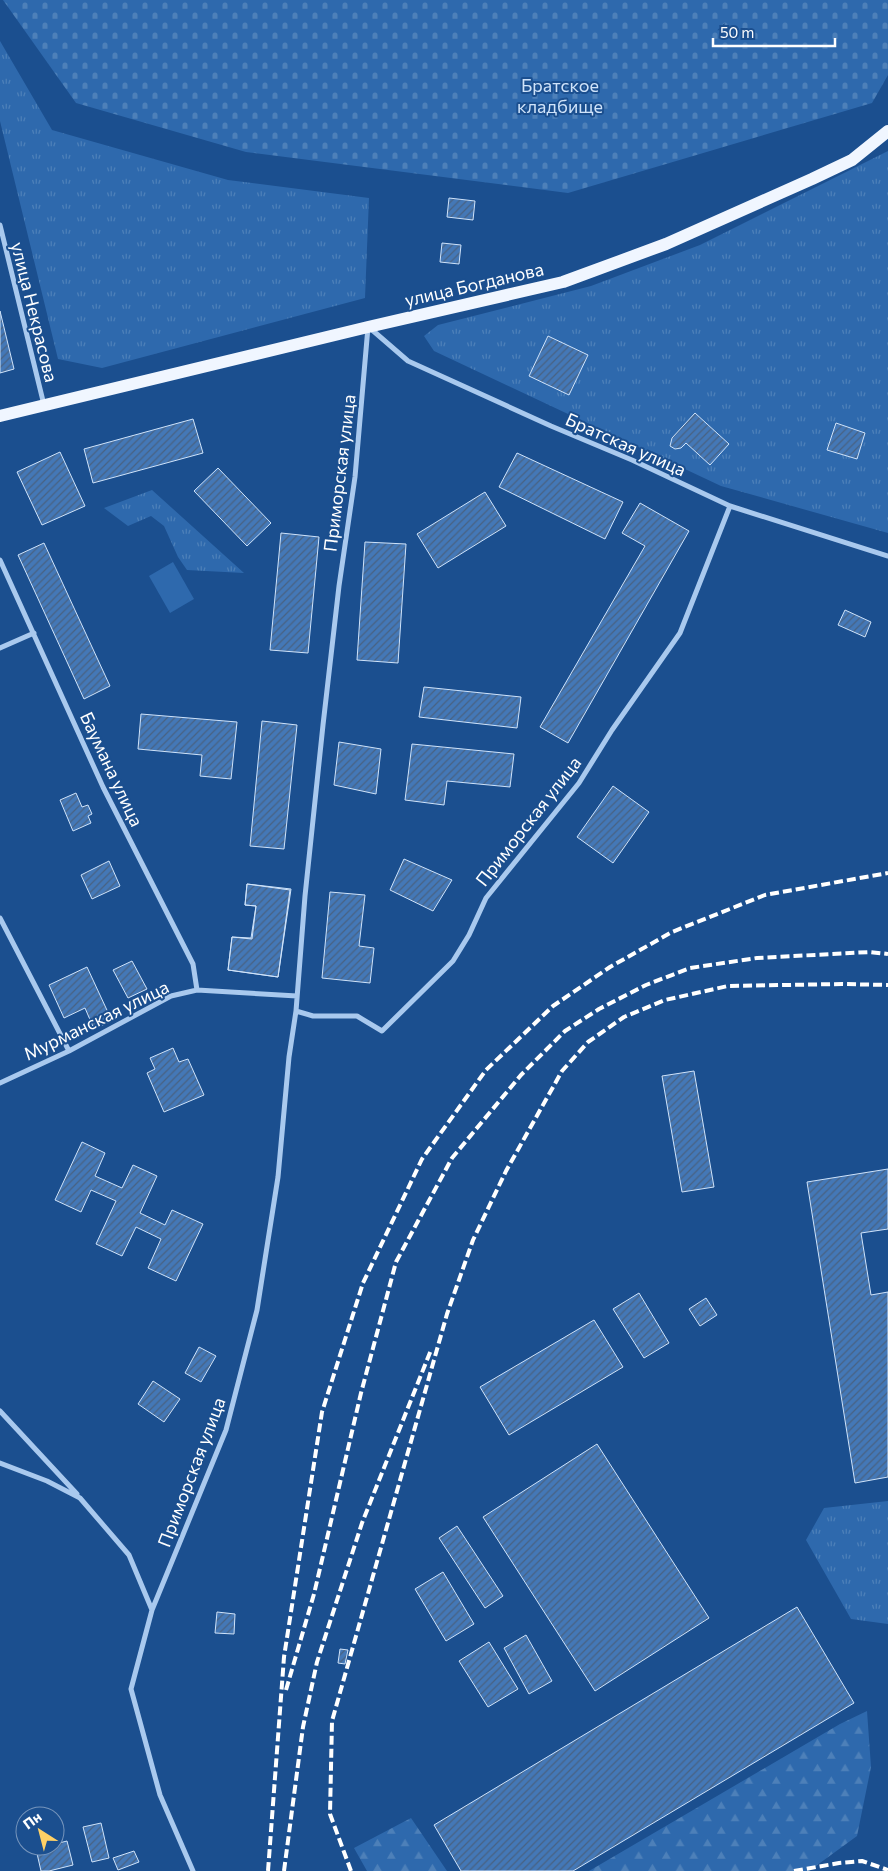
<svg xmlns="http://www.w3.org/2000/svg" width="888" height="1871" font-family="Commissioner,sans-serif">
  <style>
    .grass { fill: url(#grass-tufts) }
    .forest { fill: url(#forest-firs) }
    .cemetery { fill: url(#cemetery-stones) }
    .garden { fill: #2e69ad }
    .building { fill: url(#building-hatch); stroke: #cfe3fa }
    .lines { fill: none; stroke-linecap: round; stroke-linejoin: round }
    .minor { stroke: #a9c9ee; stroke-width: 5 }
    .primary { stroke: #f0f6ff; stroke-width: 12 }
    .rail { stroke: #fff; stroke-width: 4; stroke-dasharray: 9 4; stroke-linecap: butt }
    .labels { text-anchor: middle; dominant-baseline: central; stroke-width: 4; stroke-linejoin: round; paint-order: stroke }
    .park-label { font-size: 18px; fill: #cfe3fa; stroke: #1b4f8f }
    .street-label { font-size: 18px; fill: #fff; stroke: #1b4f8f }
  </style>
  <defs>
    <pattern id="grass-tufts" width="24" height="20" patternUnits="userSpaceOnUse" patternTransform="scale(1.25)"><rect width="24" height="20" fill="#2e69ad"/><path d="M3 7l-1-3M5 7V3M7 7l1-3M15 17l-1-3M17 17v-4M19 17l1-3" fill="none" stroke="#4d80b9"/></pattern>
    <pattern id="forest-firs" width="22" height="20" patternUnits="userSpaceOnUse" patternTransform="scale(1.25)"><rect width="22" height="20" fill="#2e69ad"/><path d="M5 1l3.5 6h-7zM16 11l3.5 6h-7z" fill="#4d80b9"/></pattern>
    <pattern id="cemetery-stones" width="16" height="16" patternUnits="userSpaceOnUse" patternTransform="scale(1.25)"><rect width="16" height="16" fill="#2e69ad"/><path d="M2 7V4a2 2 0 0 1 4 0v3zM10 15v-3a2 2 0 0 1 4 0v3z" fill="#4d80b9"/></pattern>
    <pattern id="building-hatch" width="6" height="6" patternUnits="userSpaceOnUse" patternTransform="scale(1.25)"><rect width="6" height="6" fill="#4478b7"/><path d="M-1 1l2-2M0 6l6-6M5 7l2-2" fill="none" stroke="#486282"/></pattern>
  </defs>
  <rect width="100%" height="100%" fill="#1b4f8f"/>
  <!-- grass -->
  <path class="grass" d="M0,41L52,130L228,180L369,198L365,298L102,368L58,359L0,121Z
    M888,151V533L721,486L434,351L424,336L438,325L591,286L700,245Z
    M152,490L244,573L187,570L178,557L164,526L151,516L128,526L104,508Z
    M888,1501V1624L851,1619L806,1540L824,1508Z"/>
  <!-- forest -->
  <path class="forest" d="M867,1711L871,1767L857,1836L809,1871H589L840,1724Z
    M411,1818L447,1871H367L354,1848Z"/>
  <!-- cemetery -->
  <path class="cemetery" d="M3,0H888V75L872,103L568,193L246,152L76,103Z"/>
  <!-- garden -->
  <path class="garden" d="M173,562L194,599L170,613L149,576Z"/>
  <!-- building -->
  <path class="building" d="M449,198L475,201L473,220L447,217Z
    M442,243L461,245L459,264L440,262Z
    M0,311L14,369L0,373Z
    M548,336L588,355L569,395L529,376Z
    M695,413L729,444L710,465L686,443L681,448L675,449L670,446L672,438Z
    M193,419L203,453L93,483L84,449Z
    M836,423L865,433L857,459L827,450Z
    M60,452L85,506L42,525L17,472Z
    M517,453L623,502L605,539L499,487Z
    M218,468L271,523L247,546L194,491Z
    M485,492L506,526L438,568L417,534Z
    M640,503L689,531L568,743L540,727L645,546L622,533Z
    M281,533L319,537L308,653L270,650Z
    M365,542L406,544L398,663L357,660Z
    M44,543L110,686L84,699L18,555Z
    M845,610L871,622L865,637L838,625Z
    M424,687L521,697L517,728L419,717Z
    M141,714L237,722L231,779L200,776L202,755L138,749Z
    M262,721L297,725L284,849L250,846Z
    M339,742L381,749L376,794L334,785Z
    M412,744L514,754L510,787L447,781L444,805L405,800Z
    M613,786L649,812L613,863L577,837Z
    M76,793L82,807L88,805L92,814L88,816L91,823L73,831L60,800Z
    M404,859L452,880L433,911L390,890Z
    M109,861L120,886L92,899L81,875Z
    M247,884L291,889L278,977L228,970L232,937L251,938L256,906L245,905Z
    M247,884L290,890L278,977L228,970L232,937L252,939L256,906L245,905Z
    M330,892L365,895L359,946L374,948L370,983L322,978Z
    M132,961L147,989L128,998L113,970Z
    M87,967L112,1021L94,1029L85,1008L64,1018L49,985Z
    M173,1048L179,1062L188,1059L204,1095L164,1112L147,1073L155,1069L150,1058Z
    M694,1071L714,1187L682,1192L662,1076Z
    M82,1142L105,1153L95,1176L122,1188L133,1165L157,1176L140,1213L165,1225L172,1210L203,1224L176,1281L148,1268L161,1239L136,1227L122,1256L96,1244L116,1201L91,1190L81,1212L55,1200Z
    M888,1169V1229L861,1233L871,1295L888,1292V1477L855,1483L807,1182Z
    M639,1293L669,1343L644,1358L613,1309Z
    M706,1298L717,1315L700,1326L689,1309Z
    M594,1320L623,1367L509,1435L480,1387Z
    M199,1347L216,1356L201,1382L185,1373Z
    M153,1381L180,1399L164,1422L138,1404Z
    M597,1444L709,1618L595,1691L483,1517Z
    M457,1526L503,1596L485,1608L439,1538Z
    M443,1572L474,1624L446,1641L415,1589Z
    M797,1607L854,1703L573,1871H461L434,1825Z
    M217,1612L235,1614L234,1634L215,1633Z
    M526,1635L552,1681L529,1694L504,1648Z
    M489,1642L518,1689L488,1707L459,1661Z
    M340,1649L348,1650L345,1664L338,1663Z
    M101,1823L109,1858L92,1862L83,1827Z
    M67,1841L73,1865L49,1871H41L36,1849L55,1846V1844Z
    M134,1851L139,1862L118,1870L113,1858Z"/>
  <g class="lines">
    <!-- minor -->
    <path class="minor" d="M0,225L44,405
      M371,329L408,361L551,426L632,460L730,506L888,556
      M0,560L103,787L193,964L197,990
      M0,648L34,633
      M0,918L69,1051
      M296,1011L313,1016H357L382,1031L453,961L469,935L486,898L579,783L612,730L680,633L730,506
      M0,1083L69,1051L171,996L197,990L297,996
      M0,1411L77,1494
      M0,1463L47,1481L80,1498L129,1555L152,1610
      M193,1871L160,1795L131,1689L152,1610L226,1430L257,1310L278,1177L289,1057L296,1011L305,896L323,725L339,586L355,477L368,327"/>
    <!-- primary -->
    <path class="primary" d="M0,416L368,327L563,282L666,244L812,179L852,160L888,131"/>
    <!-- rail -->
    <path class="rail" d="M286,1690L314,1594L361,1393L396,1262L452,1158L521,1075L565,1031L599,1009L646,985L690,968L757,958L870,952L888,954
      M268,1871L284,1657L322,1412L363,1283L422,1159L486,1070L553,1006L610,967L672,932L765,895L888,873
      M284,1871L303,1727L317,1662L362,1523L431,1350
      M351,1871L330,1814L332,1721L447,1314L473,1240L506,1171L562,1071L588,1042L624,1017L665,1000L728,986L842,984L888,985
      M794,1871L839,1863L862,1861L888,1870"/>
  </g>
  <g class="labels">
    <!-- park labels -->
    <g class="park-label">
      <text x="560" y="85">Братское<tspan x="560" dy="21">кладбище</tspan></text>
    </g>
    <!-- street labels -->
    <g class="street-label">
      <text transform="translate(474 284) rotate(-13)">улица Богданова</text>
      <text transform="translate(35 312) rotate(76)">улица Некрасова</text>
      <text transform="translate(626 444) rotate(24)">Братская улица</text>
      <text transform="translate(339 473) rotate(-83)">Приморская улица</text>
      <text transform="translate(112 769) rotate(65)">Баумана улица</text>
      <text transform="translate(528 821) rotate(-52)">Приморская улица</text>
      <text transform="translate(96 1020) rotate(-26)">Мурманская улица</text>
      <text transform="translate(191 1472) rotate(-69)">Приморская улица</text>
    </g>
  </g>
  <!-- north arrow -->
  <g transform="translate(40 1831) rotate(324)"><circle r="24" fill="#1b4f8f" stroke="#7695bc"/>
  <path d="M0-4L9 19L0 12L-9 19Z" fill="#ffd166"/>
  <text y="-8" font-size="14" font-weight="bold" text-anchor="middle" fill="#ffffff">Пн</text>
  </g>
  <!-- scale -->
  <path d="M713 38v8h122v-8" fill="none" stroke="#ffffff" stroke-width="2.5"/>
  <text x="720" y="38" font-size="15" fill="#ffffff" stroke="#1b4f8f" stroke-width="4" paint-order="stroke">50 m</text>
</svg>
